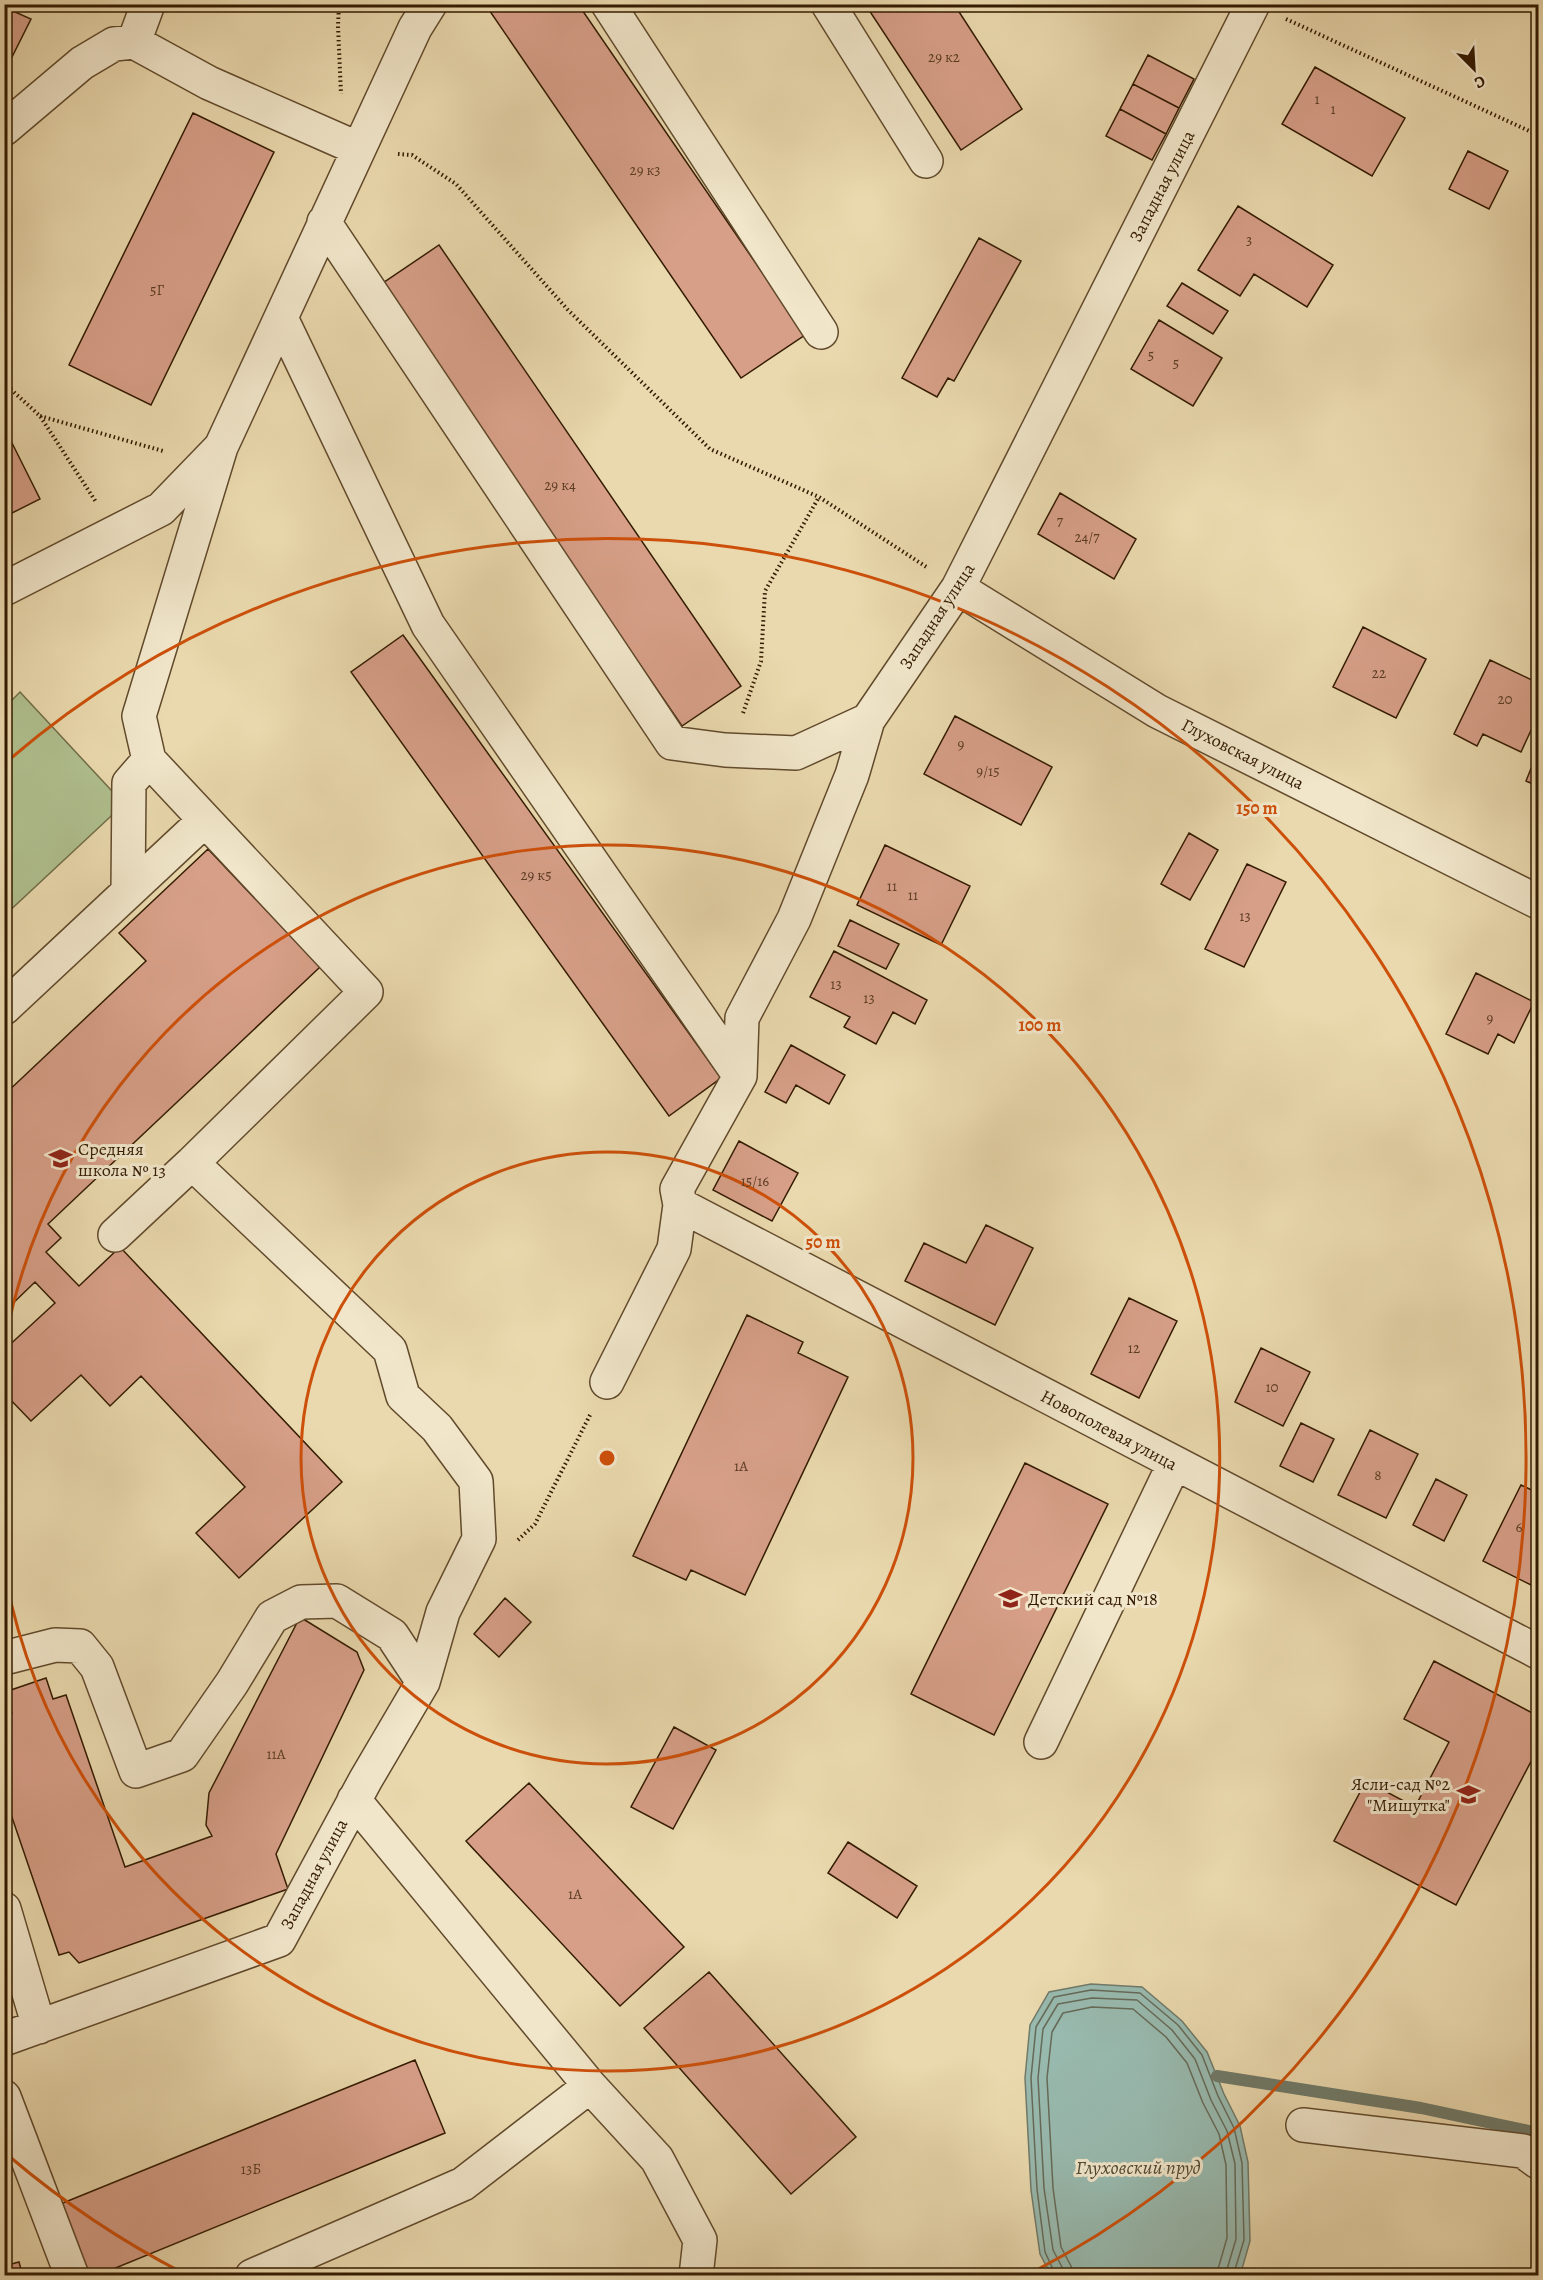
<svg xmlns="http://www.w3.org/2000/svg" width="1543" height="2280" font-family="Alegreya,serif">
  <style>
    .green { fill: #b0c08f; stroke: #726e48; stroke-width: 1.5 }
    .water { fill: #98baaf; stroke: #707a69; stroke-width: 1.5 }
    .lines { fill: none; stroke-linecap: round; stroke-linejoin: round }
    .shore { stroke: #666a58; stroke-width: 1.5 }
    .stream { stroke: #707a69; stroke-width: 12 }
    .building { fill: #d79f88; stroke: #331b01; stroke-width: 1.5 }
    .minor-casing { stroke: #614a2c; stroke-width: 36 }
    .path { stroke: #331b01; stroke-width: 4; stroke-dasharray: 1.5 3; stroke-linecap: butt }
    .minor { stroke: #f1e6ca; stroke-width: 33 }
    .ring { fill: none; stroke: #cd500a; stroke-width: 3 }
    .labels { text-anchor: middle; dominant-baseline: central; stroke-width: 6; stroke-linejoin: round; paint-order: stroke }
    .number-label { font-size: 15px; fill: #5c3c23 }
    .street-label { font-size: 18px; fill: #331b01; stroke: #f1e6ca }
    .poi-label { font-size: 18px; fill: #331b01; stroke: #f1e6ca; text-anchor: start }
    .water-label { font-size: 20px; font-style: italic; fill: #514b35; stroke: #f1e6ca }
    .centre { fill: #cd500a; stroke: #f1e6ca; stroke-width: 3 }
    .ring-label { font-size: 18px; text-anchor: middle; font-weight: bold; fill: #cd500a; stroke: #f1e6ca; stroke-width: 6; stroke-linejoin: round; paint-order: stroke }
  </style>
  <rect width="100%" height="100%" fill="#ead9ae"/>
  <filter id="stains"><feTurbulence type="fractalNoise" baseFrequency=".00333" numOctaves="4"/><feColorMatrix values="0 0 0 0 .2 0 0 0 0 .09 0 0 0 0 .02 0 0 0 .5 -.17"/></filter>
  <radialGradient id="worn" r=".72"><stop offset=".6" stop-color="#630" stop-opacity="0"/><stop offset="1" stop-color="#630" stop-opacity=".3"/></radialGradient>
  <!-- green -->
  <path class="green" d="M20,692L124,804L5,915V707Z"/>
  <!-- water -->
  <path class="water" d="M1091,1984L1142,1987L1182,2021L1207,2052L1224,2094L1240,2126L1248,2162L1250,2241L1242,2269L1237,2275H1051L1040,2254L1031,2190L1025,2078L1030,2025L1049,1992Z"/>
  <g class="lines">
    <!-- shore -->
    <path class="shore" d="M1056,2276L1045,2252L1037,2189L1031,2078L1036,2027L1054,1997L1091,1990L1140,1993L1178,2025L1202,2055L1218,2096L1234,2128L1242,2163L1244,2240L1233,2276
      M1064,2276L1062,2267L1053,2250L1044,2188L1038,2078L1043,2029L1058,2004L1092,1998L1137,2000L1172,2030L1195,2059L1211,2100L1227,2131L1235,2164L1236,2239L1225,2276
      M1073,2276L1071,2266L1061,2247L1053,2188L1047,2078L1052,2032L1063,2013L1092,2007L1133,2009L1166,2037L1187,2063L1203,2103L1219,2134L1226,2165L1227,2238L1216,2276"/>
    <!-- stream -->
    <path class="stream" d="M1217,2076L1421,2108L1538,2133"/>
  </g>
  <!-- building -->
  <path class="building" d="M485,4H578L805,335L741,378Z
    M865,4H954L1022,109L961,150Z
    M4,7L31,19L4,73Z
    M1148,55L1194,79L1179,108L1133,84Z
    M1315,67L1405,118L1372,176L1282,124Z
    M1133,84L1179,108L1166,134L1120,109Z
    M1120,109L1166,134L1152,160L1106,136Z
    M193,113L274,152L151,405L69,365Z
    M1468,151L1508,171L1489,209L1449,189Z
    M1238,206L1333,265L1307,307L1254,274L1240,296L1198,270Z
    M979,238L1021,261L954,381L948,378L937,397L902,378Z
    M439,245L741,686L682,726L380,285Z
    M1182,283L1228,311L1213,334L1167,306Z
    M1159,320L1222,358L1193,406L1131,369Z
    M4,427L40,499L4,517Z
    M1060,493L1136,539L1114,579L1038,534Z
    M1363,627L1426,659L1396,718L1333,687Z
    M403,635L721,1078L669,1116L351,672Z
    M1490,660L1538,683V715L1521,752L1483,734L1477,746L1454,734Z
    M955,716L1052,767L1021,825L924,774Z
    M1538,751V786L1526,781Z
    M1189,833L1218,850L1190,900L1161,884Z
    M885,845L970,886L941,945L857,905Z
    M208,849L320,967L48,1224L61,1238L46,1252L79,1286L120,1247L342,1482L239,1578L196,1533L245,1487L141,1376L110,1406L81,1375L31,1421L4,1393V1350L55,1303L35,1282L8,1308L4,1304V1095L146,961L119,933Z
    M1247,864L1286,882L1244,967L1205,949Z
    M850,920L899,944L886,969L838,946Z
    M834,951L927,1000L915,1024L893,1012L876,1044L844,1027L850,1017L810,997Z
    M1476,973L1534,1002L1514,1043L1498,1034L1488,1054L1446,1034Z
    M791,1045L845,1075L829,1104L796,1085L786,1103L765,1092Z
    M739,1141L798,1173L772,1221L713,1190Z
    M986,1225L1033,1248L995,1325L905,1281L924,1243L966,1263Z
    M1129,1298L1177,1321L1139,1398L1091,1374Z
    M747,1315L803,1342L798,1353L848,1377L745,1595L691,1570L686,1580L633,1556Z
    M1261,1348L1310,1372L1283,1426L1235,1402Z
    M1301,1423L1334,1439L1313,1482L1280,1466Z
    M1370,1430L1418,1454L1386,1518L1338,1495Z
    M1025,1463L1108,1504L994,1735L911,1694Z
    M1436,1479L1467,1495L1444,1541L1413,1525Z
    M1521,1485L1538,1493V1569L1531,1585L1483,1561Z
    M505,1598L531,1622L499,1657L474,1634Z
    M300,1617L357,1652L364,1670L276,1854L288,1889L79,1963L69,1952L59,1955L4,1794V1716L12,1713L5,1692L46,1678L53,1699L66,1695L125,1867L212,1836L206,1825L209,1793Z
    M1434,1661L1538,1716V1748L1456,1905L1334,1841L1366,1781L1415,1807L1449,1742L1404,1719Z
    M674,1727L716,1750L673,1829L631,1807Z
    M529,1783L684,1947L620,2006L466,1841Z
    M848,1842L917,1886L897,1918L828,1873Z
    M709,1972L856,2137L791,2194L644,2028Z
    M415,2060L445,2133L96,2276H87L58,2205Z
    M19,2262L23,2276H4V2266Z"/>
  <g class="lines">
    <defs>
      <path id="minor" d="M608,4L821,332
        M828,4L926,161
        M134,42L148,4
        M4,129L82,63L114,44L134,42L209,83L359,149
        M324,222L672,743L725,750L796,753L868,720
        M282,320L428,625L740,1076
        M958,588L1157,711L1538,902
        M4,589L161,509L221,447L415,28L430,4
        M128,891L129,783L149,760
        M4,1008L205,820
        M680,1205L1538,1652
        M115,1235L192,1163L366,992L149,760L139,716L221,447
        M607,1382L674,1249L680,1205L677,1189L740,1076L742,1018L794,919L852,775L868,720L958,588L1253,4
        M4,1658L55,1645L80,1646L97,1667L136,1771L182,1755L232,1683L272,1617L301,1602L337,1601L392,1635L423,1682
        M1041,1742L1174,1464
        M4,1909L39,2027
        M4,2039L279,1940L366,1779L423,1682L443,1612L479,1539L476,1481L437,1428L403,1396L390,1350L192,1163
        M590,2086L657,2159L700,2240L696,2276
        M4,2097L72,2276
        M1303,2125L1523,2151L1538,2162
        M252,2276L463,2184L590,2086L354,1800"/>
    </defs>
    <!-- minor casing -->
    <use href="#minor" class="minor-casing"/>
    <!-- path -->
    <path class="path" d="M339,4L338,26L341,94
      M1286,19L1538,135
      M398,154L412,155L456,184L568,310L710,449L819,497L928,568
      M4,383L40,416L96,502
      M40,416L163,451
      M743,713L761,661L765,591L819,497
      M518,1540L535,1524L590,1415"/>
    <!-- minor -->
    <use href="#minor" class="minor"/>
  </g>
  <!-- distance rings -->
  <g class="ring">
    <circle cx="607" cy="1458" r="306"/>
    <path d="M5 1341A613 613 0 1 1 5 1575"/>
    <path d="M183 2273A919 919 0 0 1 10 2157M10 759A919 919 0 1 1 1031 2273"/>
  </g>
  <!-- icons -->
  <defs>
    <symbol id="school-bare" viewBox="-9 -9 18 18"><path d="M0-5L7-2L0 1L-7-2ZM-4 1L0 2.5L4 1V4Q0 6-4 4Z" fill="#8f2418" stroke="#f1e6ca" stroke-width="2.5" paint-order="stroke"/></symbol>
  </defs>
  <g fill-rule="evenodd">
    <use href="#school-bare" x="44" y="1142" width="33" height="33"/>
    <use href="#school-bare" x="994" y="1582" width="33" height="33"/>
    <use href="#school-bare" x="1452" y="1778" width="33" height="33"/>
  </g>
  <g class="labels">
    <!-- number labels -->
    <g class="number-label">
      <text x="944" y="57">29 к2</text>
      <text x="1317" y="99">1</text>
      <text x="1333" y="109">1</text>
      <text x="645" y="170">29 к3</text>
      <text x="1249" y="240">3</text>
      <text x="157" y="290">5Г</text>
      <text x="1151" y="355">5</text>
      <text x="1176" y="363">5</text>
      <text x="560" y="485">29 к4</text>
      <text x="1060" y="521">7</text>
      <text x="1087" y="537">24/7</text>
      <text x="1379" y="673">22</text>
      <text x="1505" y="699">20</text>
      <text x="961" y="744">9</text>
      <text x="988" y="771">9/15</text>
      <text x="536" y="875">29 к5</text>
      <text x="892" y="886">11</text>
      <text x="913" y="895">11</text>
      <text x="1245" y="916">13</text>
      <text x="836" y="984">13</text>
      <text x="869" y="998">13</text>
      <text x="1490" y="1018">9</text>
      <text x="755" y="1181">15/16</text>
      <text x="1134" y="1348">12</text>
      <text x="1272" y="1387">10</text>
      <text x="741" y="1466">1А</text>
      <text x="1378" y="1475">8</text>
      <text x="1519" y="1527">6</text>
      <text x="276" y="1754">11А</text>
      <text x="575" y="1894">1А</text>
      <text x="251" y="2169">13Б</text>
    </g>
    <!-- street labels -->
    <g class="street-label">
      <text transform="translate(1162 186) rotate(-63)">Западная улица</text>
      <text transform="translate(937 616) rotate(-57)">Западная улица</text>
      <text transform="translate(1243 754) rotate(27)">Глуховская улица</text>
      <text transform="translate(1109 1430) rotate(28)">Новополевая улица</text>
      <text transform="translate(314 1874) rotate(-62)">Западная улица</text>
    </g>
    <!-- poi labels -->
    <g class="poi-label">
      <text x="78" y="1149">Средняя<tspan x="78" dy="21">школа № 13</tspan></text>
      <text x="1028" y="1599">Детский сад №18</text>
      <text x="1450" y="1784" text-anchor="end">Ясли-сад №2<tspan x="1450" dy="21">"Мишутка"</tspan></text>
    </g>
    <!-- water labels -->
    <g class="water-label">
      <text x="1138" y="2167">Глуховский пруд</text>
    </g>
  </g>
  <circle cx="607" cy="1458" r="9" class="centre"/>
  <g class="ring-label">
    <text x="1257" y="814">150 m</text>
    <text x="1040" y="1031">100 m</text>
    <text x="823" y="1248">50 m</text>
  </g>
  <!-- margin -->
  <rect width="1543" height="2280" fill="none" stroke="#ead9ae" stroke-width="24"/>
  <rect x="6" y="6" width="1531" height="2268" fill="none" stroke="#331b01" stroke-width="3"/>
  <rect x="12" y="12" width="1519" height="2256" fill="none" stroke="#331b01" stroke-width="1.5"/>
  <!-- north arrow -->
  <g transform="translate(1474 69) rotate(156)" stroke="#f1e6ca" stroke-width="4.5" paint-order="stroke">
  <path d="M0-4.5L10 22L0 15L-10 22Z" fill="#331b01"/>
  <text y="-9" font-size="16" font-weight="bold" text-anchor="middle" fill="#331b01">С</text>
  </g>
  <rect width="100%" height="100%" filter="url(#stains)"/>
  <rect width="100%" height="100%" fill="url(#worn)"/>
</svg>
